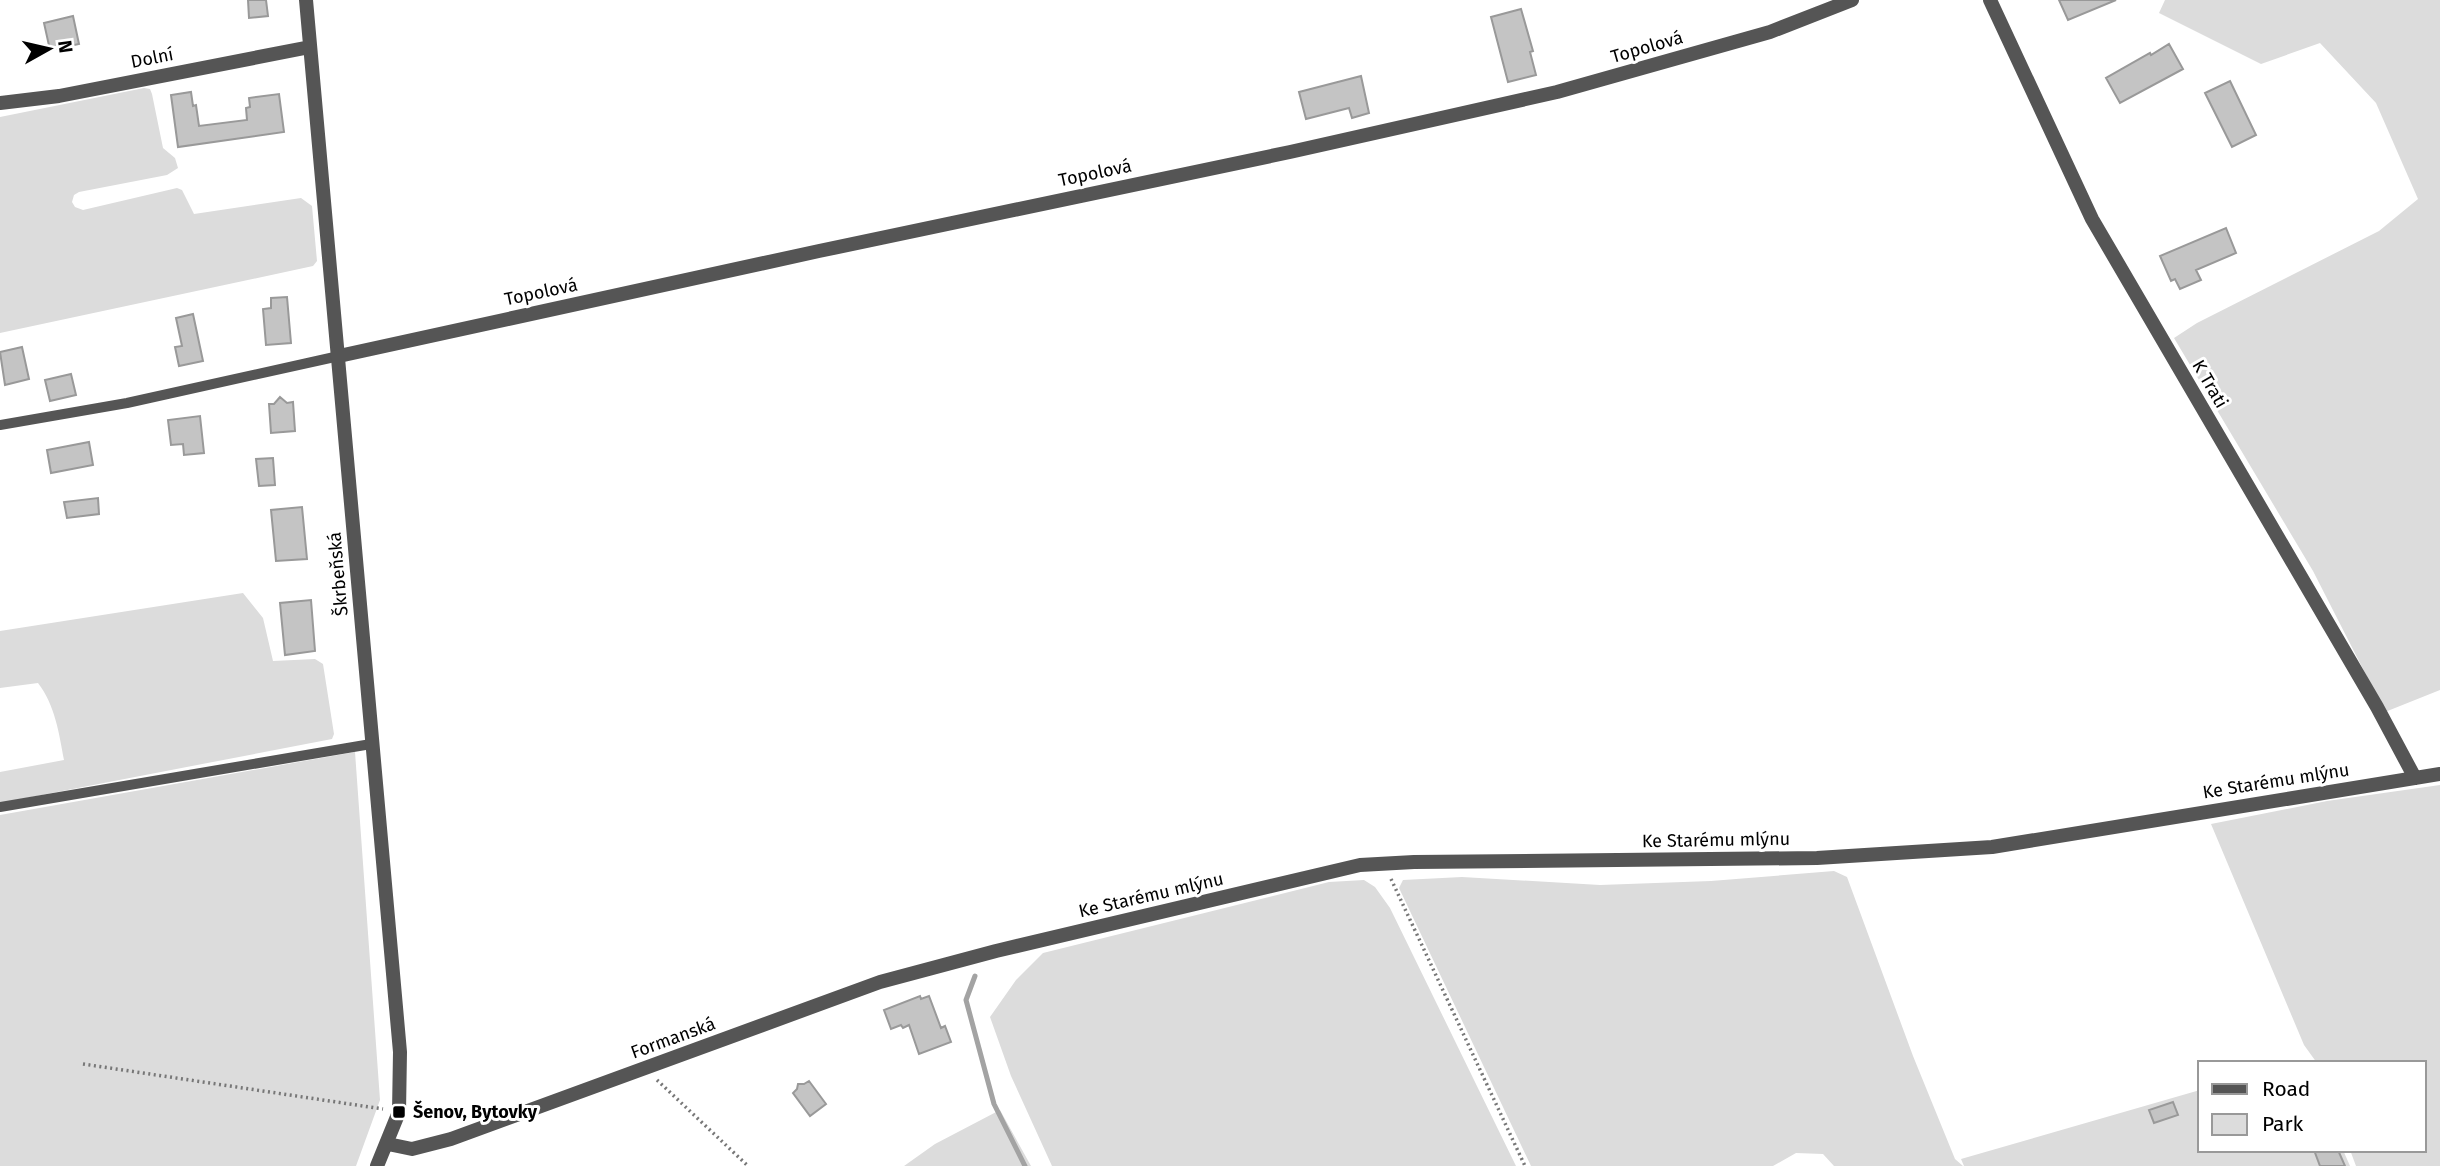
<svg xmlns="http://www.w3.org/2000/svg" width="2440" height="1166" font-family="'Fira Sans',sans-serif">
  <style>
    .green { fill: #dcdcdc }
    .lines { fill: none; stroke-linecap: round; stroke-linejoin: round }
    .stream { stroke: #a3a3a3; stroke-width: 5 }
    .building { fill: #c4c4c4; stroke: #999; stroke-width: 2 }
    .path { stroke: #777; stroke-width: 3.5; stroke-dasharray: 2 3.5; stroke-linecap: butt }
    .service { stroke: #555; stroke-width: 10 }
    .minor { stroke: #555; stroke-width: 14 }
    .poi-dot { fill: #000; stroke: #fff; stroke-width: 2.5 }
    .labels { text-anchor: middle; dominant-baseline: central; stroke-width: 6; stroke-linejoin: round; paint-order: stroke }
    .street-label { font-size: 18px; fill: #000; stroke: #fff }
    .poi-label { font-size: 18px; font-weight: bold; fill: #000; stroke: #fff; text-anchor: start }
  </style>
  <rect width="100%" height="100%" fill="#fff"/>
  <!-- green -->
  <path class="green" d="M2165,0H2440V690L2385,712L2313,571L2174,338L2197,323L2379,231L2418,199L2376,103L2320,43L2261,64L2159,13Z
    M144,88L150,89L152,94L163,148L175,158L178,168L167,175L79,192L74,195L72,202L75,207L83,210L177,188L182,190L194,214L301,198L312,206L317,261L313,266L0,333V117Z
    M243,593L263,618L273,661L315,659L323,664L334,734L332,739L0,803V772L64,760C59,733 55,705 38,683L0,688V631Z
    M355,752L380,1100L356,1166H0V815Z
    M2440,785V1166H2356L2350,1150H2424V1063H2317L2304,1045L2211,824L2327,801Z
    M1834,871L1847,877L1913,1056L1955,1159L1963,1166H1834L1823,1154L1796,1153L1773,1166H1531L1399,888L1403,880L1462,877L1600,885L1711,881Z
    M1364,880L1375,887L1390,908L1516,1166H1052L1011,1076L990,1017L1016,980L1043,953L1329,882Z
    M2200,1090V1150H2343L2350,1166H1964L1961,1159Z
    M1000,1110L1031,1166H904L935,1144Z"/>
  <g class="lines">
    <!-- stream -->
    <path class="stream" d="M975,976L966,1000L994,1104L1025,1166"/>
  </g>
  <!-- building -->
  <path class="building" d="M248,0H266L268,16L249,18Z
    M2059,0H2116L2068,20Z
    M1521,9L1533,51L1530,52L1536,75L1508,82L1491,17Z
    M73,16L79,44L50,50L44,23Z
    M2169,44L2183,69L2120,103L2106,78L2150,53L2151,55Z
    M1361,76L1369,113L1352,118L1349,108L1306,119L1299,92Z
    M2230,81L2256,135L2232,147L2205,93Z
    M191,92L193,106L196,105L199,126L247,120L246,108L250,107L249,98L279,94L284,132L178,147L171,95Z
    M2226,228L2236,253L2196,270L2201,280L2180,289L2175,279L2171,281L2160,256Z
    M287,297L291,343L266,345L263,309L271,308V298Z
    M193,314L203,361L179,366L175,347L182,346L176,318Z
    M22,347L29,379L5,385L0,352Z
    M71,374L76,395L50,401L45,380Z
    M280,397L287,403L293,402L295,431L271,433L269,404H274Z
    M200,416L204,453L184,455L183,444L171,445L168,420Z
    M89,442L93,465L51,473L47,450Z
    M273,458L275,485L259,486L256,459Z
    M98,498L99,514L67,518L64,502Z
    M302,507L307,559L276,561L271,510Z
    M311,600L315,651L285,655L280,603Z
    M920,996L921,999L929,996L941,1028L945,1026L951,1042L919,1054L909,1025L903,1028L901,1025L891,1029L884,1010Z
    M809,1081L826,1104L810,1116L793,1093L797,1089L798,1084H804Z
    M2173,1102L2178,1115L2154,1123L2149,1110Z
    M2314,1150H2338L2345,1166H2320Z"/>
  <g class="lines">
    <!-- path -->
    <path class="path" d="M1391,879L1525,1166
      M83,1064L383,1109
      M657,1080L748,1166"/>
    <!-- service -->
    <path class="service" d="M0,425L127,403L339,356
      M0,807L371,744"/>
    <!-- minor -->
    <path class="minor" d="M306,0L400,1052L399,1112L377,1166
      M1990,0L2092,219L2377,707L2415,778
      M0,103L59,96L310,47
      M339,356L819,251L1290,152L1557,92L1770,32L1852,0
      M388,1144L412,1149L451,1139L880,982L996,951L1360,865L1414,862L1817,858L1992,847L2440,774"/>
  </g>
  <!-- markers -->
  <rect class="poi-dot" x="392" y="1105" width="14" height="14" rx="3.5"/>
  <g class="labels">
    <!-- street labels -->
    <g class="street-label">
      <text transform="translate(1647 47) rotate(-16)">Topolová</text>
      <text transform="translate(152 58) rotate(-11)">Dolní</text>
      <text transform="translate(1095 173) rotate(-12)">Topolová</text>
      <text transform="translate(541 292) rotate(-12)">Topolová</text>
      <text transform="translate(2210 384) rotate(60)">K Trati</text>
      <text transform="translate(338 574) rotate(-95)">Škrbeňská</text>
      <text transform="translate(2276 781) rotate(-9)">Ke Starému mlýnu</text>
      <text transform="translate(1716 840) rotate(-1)">Ke Starému mlýnu</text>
      <text transform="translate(1151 895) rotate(-13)">Ke Starému mlýnu</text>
      <text transform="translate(673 1038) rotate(-20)">Formanská</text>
    </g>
    <!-- poi labels -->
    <g class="poi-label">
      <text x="413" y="1112">Šenov, Bytovky</text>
    </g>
  </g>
  <!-- legend -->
  <rect x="2198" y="1061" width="228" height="91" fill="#ffffff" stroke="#999999" stroke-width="2"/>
  <rect x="2212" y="1084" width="35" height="10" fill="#555555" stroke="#999999" stroke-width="2"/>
  <text x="2262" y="1096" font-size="21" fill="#000000">Road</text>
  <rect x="2212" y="1114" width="35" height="21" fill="#dcdcdc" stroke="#999999" stroke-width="2"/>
  <text x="2262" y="1131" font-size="21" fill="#000000">Park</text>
  <!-- north arrow -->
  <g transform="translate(49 49) rotate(82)" stroke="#ffffff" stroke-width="5" paint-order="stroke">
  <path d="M0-5L12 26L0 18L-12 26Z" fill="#000000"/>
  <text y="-10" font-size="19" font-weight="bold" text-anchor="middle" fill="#000000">N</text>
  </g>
</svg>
